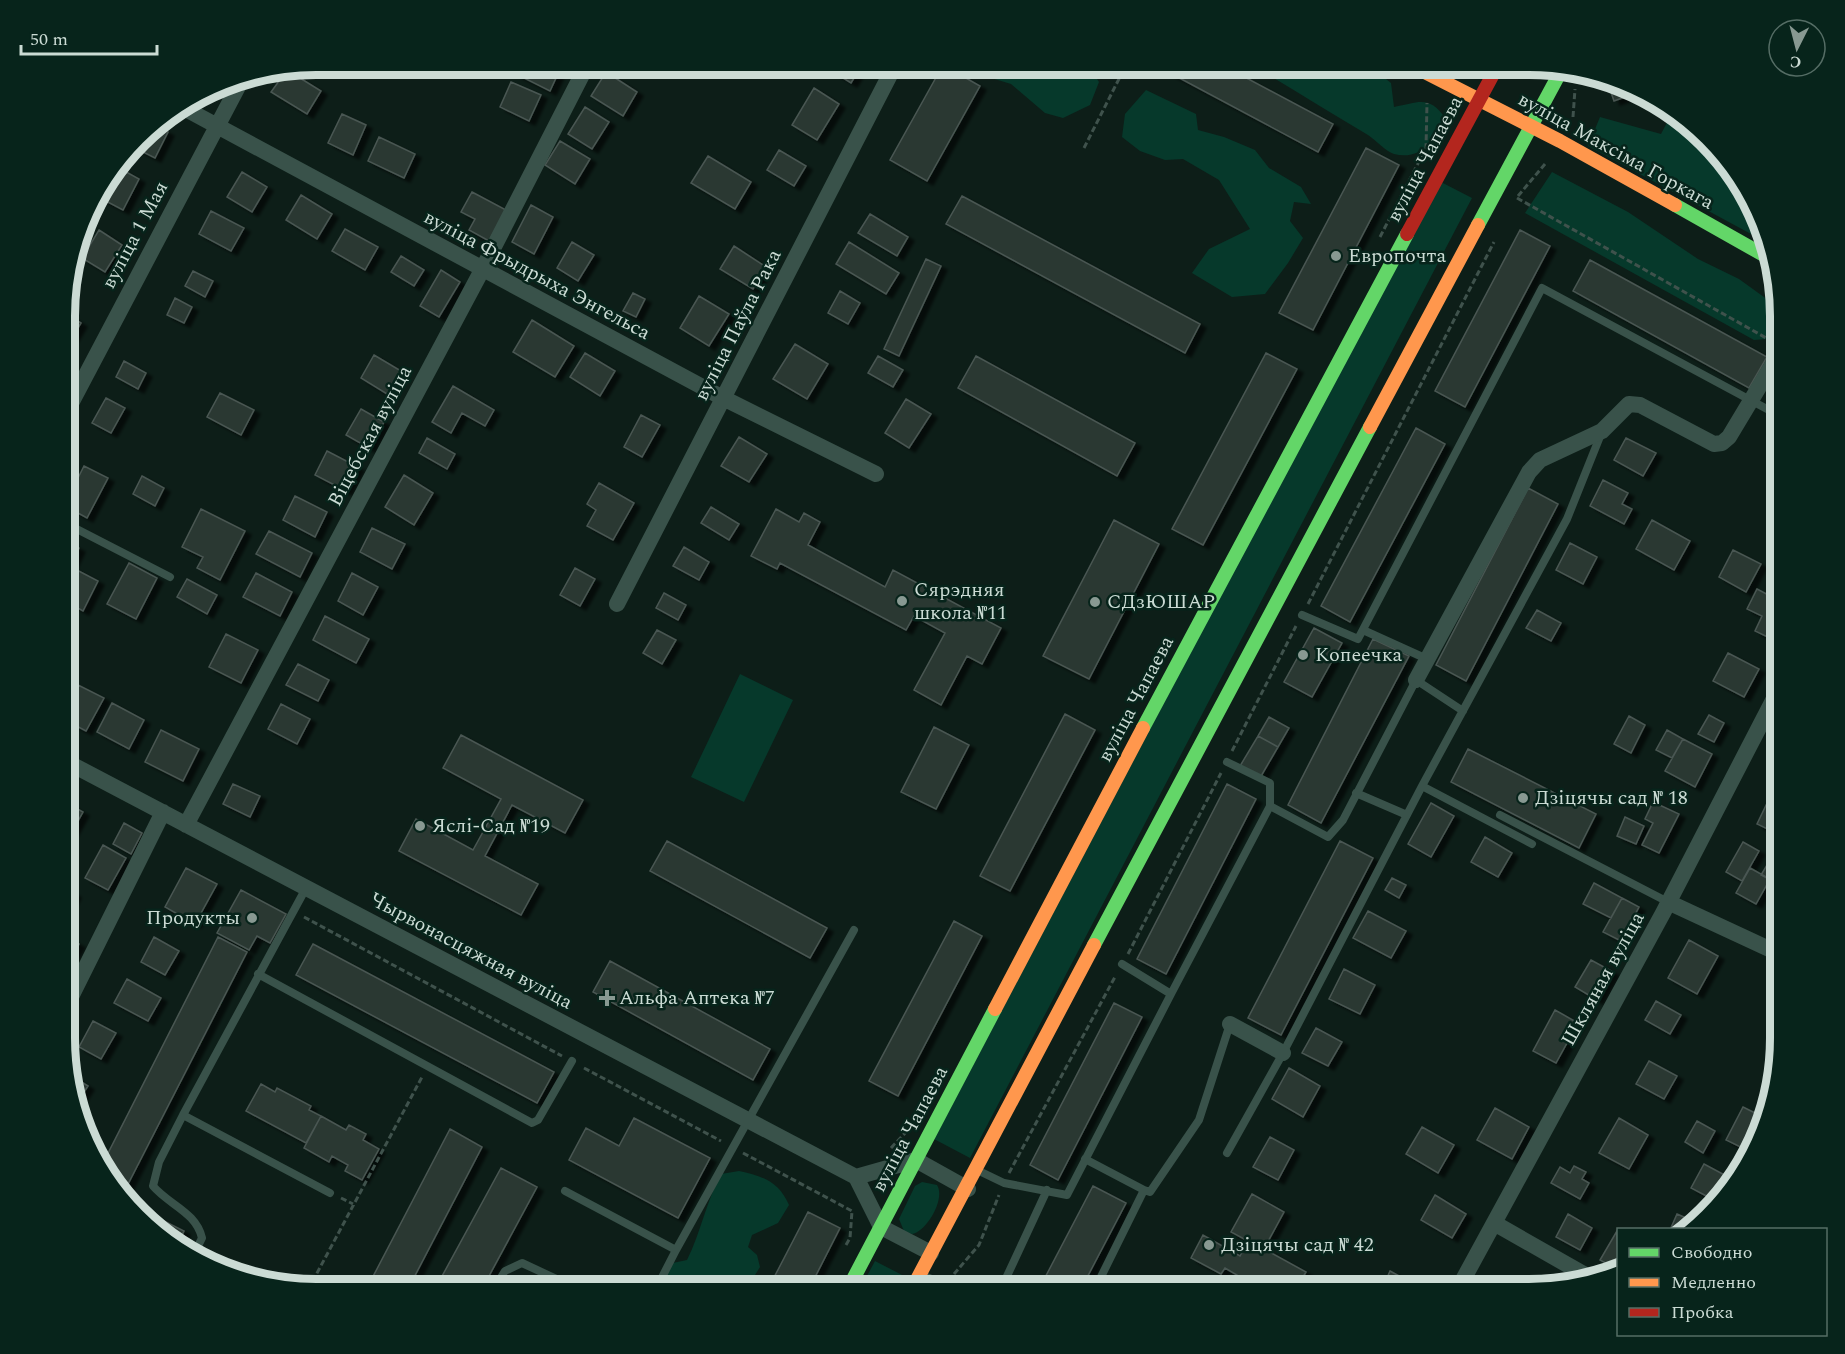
<svg xmlns="http://www.w3.org/2000/svg" width="1845" height="1354" font-family="Spectral,serif">
  <style>
    .green { fill: #06392b }
    .building { fill: #2a3833; stroke: #4a5752; stroke-width: 1.5; filter: url(#shadow) }
    .lines { fill: none; stroke-linecap: round; stroke-linejoin: round }
    .path { stroke: #3f524c; stroke-width: 3; stroke-dasharray: 6 3; stroke-linecap: butt }
    .lane { stroke: #39524a; stroke-width: 8 }
    .street { stroke: #39524a; stroke-width: 16 }
    .fast { stroke: #63d668; stroke-width: 14 }
    .slow { stroke: #ff974d; stroke-width: 14 }
    .jam { stroke: #b3261e; stroke-width: 14 }
    .poi-dot { fill: #889992; stroke: #07241b; stroke-width: 2 }
    .labels { text-anchor: middle; dominant-baseline: central; stroke-width: 5; stroke-linejoin: round; paint-order: stroke }
    .street-label { font-size: 20px; fill: #cbdbd4; stroke: #07241b }
    .poi-label { font-size: 20px; fill: #cbdbd4; stroke: #07241b; text-anchor: start }
    .rim { fill: none; stroke: #cbdbd4; stroke-width: 8 }
  </style>
  <defs>
    <filter id="shadow"><feDropShadow dx="6" dy="4" stdDeviation="1.5" flood-color="#0009"/></filter>
  </defs>
  <rect width="100%" height="100%" fill="#0d1e18"/>
  <!-- green -->
  <path class="green" d="M971,65H1088L1099,82L1090,105L1063,118L1045,113L1011,84L988,77Z
    M1252,65H1353L1376,71L1391,83L1394,107C1420,102 1429,95 1446,119C1439,140 1419,161 1394,154C1385,151 1376,140 1368,135C1329,112 1291,88 1252,65Z
    M1146,90L1196,114L1198,130L1224,137L1255,150L1269,168L1301,187L1311,204L1294,202L1290,221L1303,238L1288,263L1265,294L1232,297L1192,273L1209,249L1250,229L1219,180L1183,159L1165,160L1140,151L1122,137L1125,114Z
    M1673,111L1682,117L1754,204L1764,241L1588,146L1600,117L1661,134Z
    M1552,172L1628,212L1698,259L1739,279L1775,305L1777,316L1767,339L1754,340L1525,213Z
    M1439,181L1472,198L970,1158L934,1139Z
    M740,674L793,700L744,802L691,777Z
    M739,1171C763,1176 779,1182 789,1205L778,1223L752,1235L748,1247L757,1255L760,1267L750,1283L737,1289H660L661,1271L668,1264L687,1260C701,1232 706,1202 721,1174Z
    M922,1182L937,1185C946,1199 926,1232 912,1234L904,1231L899,1219L915,1186Z
    M875,1261L906,1277L900,1289H860Z"/>
  <!-- building -->
  <path class="building" d="M520,65H562L550,91L516,74Z
    M620,65H636L632,72Z
    M836,65H862L851,83L832,71Z
    M943,65L980,86L927,181L890,160Z
    M1155,65H1222L1333,124L1318,152Z
    M287,70L321,91L307,114L271,92Z
    M606,72L637,92L623,116L591,96Z
    M1610,80L1625,84L1635,89L1636,93L1614,101L1607,81Z
    M511,82L541,95L529,121L500,107Z
    M814,88L839,104L817,140L792,125Z
    M585,107L609,122L592,149L568,134Z
    M342,114L366,125L353,155L328,143Z
    M154,125L168,132L155,158L139,150Z
    M379,137L415,154L404,178L368,161Z
    M560,141L590,159L575,184L545,165Z
    M1366,148L1399,165L1313,330L1279,313Z
    M779,150L806,166L794,186L767,170Z
    M708,156L751,182L735,209L691,183Z
    M119,168L139,179L123,210L100,198Z
    M242,172L267,187L252,212L227,197Z
    M472,192L506,210L489,241L469,230L475,219L461,212Z
    M301,195L332,214L317,239L286,220Z
    M962,196L1200,324L1185,353L946,224Z
    M531,205L553,217L534,254L512,242Z
    M211,211L244,228L231,251L199,234Z
    M870,214L908,237L897,256L858,233Z
    M345,229L378,247L365,270L332,251Z
    M99,230L122,245L105,272L82,258Z
    M1520,230L1550,246L1465,407L1435,391Z
    M572,242L594,255L578,281L557,268Z
    M849,242L899,273L886,294L836,264Z
    M734,246L766,267L753,289L720,269Z
    M401,256L424,270L414,286L391,272Z
    M926,259L941,266L899,356L884,349Z
    M1590,260L1767,357L1749,388L1573,291Z
    M441,270L460,282L439,317L420,306Z
    M193,271L213,281L205,297L185,286Z
    M840,291L860,303L848,324L828,313Z
    M633,293L645,299L636,317L623,311Z
    M699,296L729,314L709,346L680,328Z
    M175,298L192,307L184,323L167,315Z
    M67,314L81,323L67,346Z
    M532,320L574,346L555,377L513,352Z
    M795,344L828,364L807,399L773,379Z
    M585,353L615,371L600,396L570,377Z
    M1266,353L1297,369L1203,545L1172,529Z
    M374,355L401,371L387,394L361,378Z
    M878,356L903,370L893,387L868,373Z
    M976,356L1135,443L1117,476L958,388Z
    M124,361L146,373L138,389L116,377Z
    M453,386L494,410L485,426L462,413L451,433L432,422Z
    M220,393L254,410L241,435L207,417Z
    M106,398L125,408L111,433L92,423Z
    M906,399L931,414L909,448L885,433Z
    M361,409L384,422L369,448L346,435Z
    M641,415L660,425L642,457L624,447Z
    M1416,428L1445,444L1350,622L1321,606Z
    M739,437L767,454L749,482L721,466Z
    M427,438L455,454L447,469L419,453Z
    M1626,438L1656,453L1643,476L1614,460Z
    M327,451L358,467L346,491L315,475Z
    M84,466L108,478L87,518L67,507V500Z
    M404,475L433,493L414,525L385,507Z
    M142,476L164,488L155,506L133,494Z
    M1603,480L1628,493L1622,504L1632,509L1624,524L1590,506Z
    M599,483L634,503L613,540L587,526L596,510L587,504Z
    M1528,488L1558,504L1466,681L1436,665Z
    M295,496L327,512L315,537L283,520Z
    M711,507L739,524L729,540L701,523Z
    M201,509L245,531L220,580L197,568L203,557L182,547Z
    M776,509L799,522L804,513L820,522L808,545L885,587L893,570L1001,628L982,664L967,656L941,705L914,690L945,633L914,616L906,630L780,563L777,569L751,556Z
    M1114,520L1159,544L1089,679L1043,656Z
    M1652,520L1690,541L1674,570L1636,549Z
    M372,528L405,544L392,569L360,552Z
    M269,531L312,553L300,577L256,554Z
    M67,542L79,548L70,567L67,565Z
    M1570,543L1597,557L1583,584L1556,570Z
    M684,547L709,562L699,580L673,566Z
    M1733,550L1761,564L1746,592L1719,577Z
    M129,563L157,578L136,619L107,604Z
    M73,568L98,581L83,611L67,602V581Z
    M575,568L595,579L580,606L560,595Z
    M256,573L292,592L280,616L243,597Z
    M352,573L378,587L363,615L338,601Z
    M187,579L217,595L207,614L177,597Z
    M1757,589L1780,601V634L1776,641L1755,631L1762,616L1747,609Z
    M664,593L686,605L678,620L656,608Z
    M1537,610L1561,623L1551,641L1526,628Z
    M325,616L369,639L356,663L313,640Z
    M1314,628L1342,643L1312,697L1284,682Z
    M657,630L676,640L662,664L643,653Z
    M226,634L258,650L241,683L209,667Z
    M1373,639L1409,656L1321,823L1288,805Z
    M1728,653L1759,669L1744,697L1713,681Z
    M298,664L329,680L318,701L286,685Z
    M78,685L104,698L86,731L67,721V706Z
    M112,703L144,720L129,749L97,732Z
    M281,704L310,719L297,744L268,729Z
    M1065,714L1095,730L1010,891L980,876Z
    M1709,715L1724,723L1714,742L1698,734Z
    M1629,716L1645,725L1631,753L1614,744Z
    M1269,717L1289,728L1278,747L1258,736Z
    M934,727L969,745L936,809L901,792Z
    M161,730L199,749L183,781L145,762Z
    M1667,730L1683,739L1672,758L1656,750Z
    M461,735L583,800L565,833L512,805L485,856L538,884L521,915L399,851L416,819L473,850L501,799L443,768Z
    M1258,736L1278,747L1260,778L1240,766Z
    M1683,739L1712,754L1695,787L1665,771Z
    M1468,749L1596,814L1579,848L1451,782Z
    M233,784L260,796L250,817L223,804Z
    M1227,784L1256,799L1166,974L1137,959Z
    M1770,797L1780,802V835L1757,824Z
    M1653,802L1679,814L1659,853L1642,845L1653,823L1645,819Z
    M67,803L83,812L69,837L67,836Z
    M1431,803L1454,816L1431,857L1408,844Z
    M1625,817L1644,826L1636,844L1617,836Z
    M124,823L142,833L131,854L113,844Z
    M1485,837L1512,853L1498,877L1471,862Z
    M667,841L827,928L810,958L650,871Z
    M1340,841L1373,858L1281,1035L1248,1018Z
    M1743,842L1759,851L1742,881L1726,872Z
    M103,845L126,858L108,890L85,878Z
    M1770,860L1780,866V885L1761,875Z
    M186,868L217,884L195,924L165,907Z
    M1750,868L1770,879L1756,904L1736,893Z
    M1392,878L1406,885L1399,898L1385,890Z
    M1594,883L1622,898L1611,918L1583,904Z
    M67,889L75,894L67,909Z
    M241,890L286,914L270,943L257,936L249,950L217,933Z
    M1622,898L1639,907L1621,941L1603,932Z
    M1368,911L1406,931L1391,958L1353,938Z
    M954,921L982,936L898,1096L869,1081Z
    M67,937L79,944L67,966Z
    M154,937L179,951L165,975L141,962Z
    M218,937L247,952L125,1190L117,1186L101,1167Z
    M1689,940L1718,956L1697,994L1668,978Z
    M313,944L554,1072L537,1103L296,975Z
    M1591,960L1613,972L1597,1000L1575,987Z
    M610,961L770,1049L753,1080L593,992Z
    M1344,969L1375,985L1360,1014L1329,999Z
    M127,979L161,998L148,1021L114,1003Z
    M1656,1001L1681,1015L1670,1034L1645,1020Z
    M1114,1003L1142,1017L1058,1180L1030,1165Z
    M1555,1010L1578,1023L1556,1063L1533,1051Z
    M93,1021L116,1033L101,1059L79,1047Z
    M1316,1028L1342,1042L1328,1066L1302,1053Z
    M1780,1041V1054L1778,1063L1770,1059Z
    M1649,1061L1677,1076L1664,1099L1636,1084Z
    M1289,1068L1320,1086L1303,1117L1272,1099Z
    M72,1076L88,1086L77,1103L70,1080Z
    M261,1084L275,1092L277,1088L311,1106L309,1110L321,1116L306,1143L246,1111Z
    M1743,1107L1765,1118L1761,1134L1751,1152L1726,1140Z
    M1495,1108L1529,1127L1512,1159L1477,1140Z
    M321,1116L346,1130L349,1125L366,1134L363,1140L379,1149L362,1180L345,1171L348,1165L332,1156L329,1162L304,1148Z
    M634,1118L710,1158L678,1218L569,1160L586,1128L619,1146Z
    M1619,1118L1648,1135L1629,1169L1599,1153Z
    M1697,1121L1715,1131L1703,1153L1685,1142Z
    M1422,1127L1454,1145L1438,1173L1406,1154Z
    M450,1129L482,1147L408,1289H369L367,1288Z
    M1270,1137L1294,1150L1278,1180L1253,1167Z
    M1704,1164L1734,1180L1727,1193L1716,1201L1691,1188Z
    M1574,1166L1586,1172L1582,1179L1589,1183L1580,1199L1551,1183L1560,1167L1570,1173Z
    M501,1168L537,1187L482,1289H435Z
    M1093,1186L1126,1203L1081,1289H1039Z
    M1252,1194L1284,1212L1264,1249L1306,1272L1296,1289H1284L1260,1276L1253,1289H1230L1237,1275L1225,1268L1221,1274L1191,1258L1203,1235L1240,1256L1248,1241L1231,1232Z
    M1435,1195L1466,1214L1452,1238L1421,1220Z
    M808,1212L840,1228L809,1289H768Z
    M1568,1214L1592,1228L1580,1250L1556,1237Z
    M1677,1214L1693,1221L1682,1230H1670Z
    M152,1215L184,1231L177,1245L163,1237L149,1222Z
    M1617,1231L1618,1268L1616,1269L1600,1260Z
    M1390,1271L1412,1283L1409,1289H1382Z"/>
  <g class="lines">
    <!-- path -->
    <path class="path" d="M1573,117L1575,89
      M1084,148L1126,65
      M1518,196L1545,164
      M1517,198L1768,339
      M1380,237L1426,148L1427,103
      M1308,604L1494,242
      M1232,751L1296,626
      M304,917L562,1056
      M1128,954L1221,773
      M584,1068L721,1141
      M891,1148L907,1131
      M743,1153L852,1211
      M1009,1173L1116,975
      M341,1198L353,1204
      M846,1245L850,1238L852,1211
      M954,1274L979,1245L999,1195
      M324,1289L316,1275L422,1077
      M823,1289L828,1280"/>
    <!-- lane -->
    <path class="lane" d="M67,524L170,577
      M1302,615L1358,639L1542,288L1780,416
      M1363,630L1427,659
      M1227,762L1270,783V806L1328,837L1343,820L1416,680L1463,711
      M1422,786L1532,844
      M1356,793L1407,815
      M1500,815L1668,902
      M306,888L183,1115L330,1193
      M1122,964L1171,994L1270,806
      M258,974L532,1123L538,1120L572,1061
      M183,1115L159,1162L153,1186C169,1205 196,1212 202,1238L194,1254
      M1227,1153L1283,1053L1422,786L1567,519L1601,434
      M1085,1159L1144,1190L1095,1289
      M977,1170L1004,1183L1067,1195L1171,994
      M1144,1190L1150,1192L1199,1120L1230,1024
      M565,1191L676,1250L854,930
      M922,1275L954,1289
      M494,1289L505,1271L522,1263L578,1289
      M656,1289L676,1250
      M1001,1289L1047,1190"/>
    <!-- street -->
    <path class="street" d="M182,107L723,398L876,474
      M67,411L242,79
      M617,604L895,65
      M1416,680L1529,472L1540,460L1602,431L1629,404L1640,405L1714,444L1722,443L1729,437L1780,352
      M67,762L856,1177
      M186,825L482,270L587,65
      M1668,902L1780,954
      M67,1005L163,812
      M1230,1024L1283,1053
      M856,1177L916,1160L968,1189
      M856,1177L881,1227L931,1253
      M1494,1223L1587,1276
      M1458,1289L1663,913L1780,687"/>
    <!-- fast -->
    <path class="fast" d="M1675,205L1769,258
      M1478,225L1562,69
      M1143,728L1407,234
      M1094,945L1370,427
      M848,1289L995,1009"/>
    <!-- slow -->
    <path class="slow" d="M1411,65L1560,141L1675,205
      M1370,427L1478,225
      M995,1009L1143,728
      M912,1289L1094,945"/>
    <!-- jam -->
    <path class="jam" d="M1407,234L1498,65"/>
  </g>
  <!-- markers -->
  <g class="poi-dot">
    <circle cx="1336" cy="256" r="6"/>
    <circle cx="902" cy="601" r="6"/>
    <circle cx="1095" cy="602" r="6"/>
    <circle cx="1303" cy="655" r="6"/>
    <circle cx="1523" cy="798" r="6"/>
    <circle cx="420" cy="826" r="6"/>
    <circle cx="252" cy="918" r="6"/>
    <path d="M604 989h6v6h6v6h-6v6h-6v-6h-6v-6h6z"/>
    <circle cx="1209" cy="1245" r="6"/>
  </g>
  <g class="labels">
    <!-- street labels -->
    <g class="street-label">
      <text transform="translate(1616 151) rotate(29)">вуліца Максіма Горкага</text>
      <text transform="translate(1425 159) rotate(-62)">вуліца Чапаева</text>
      <text transform="translate(135 235) rotate(-62)">вуліца 1 Мая</text>
      <text transform="translate(537 275) rotate(28)">вуліца Фрыдрыха Энгельса</text>
      <text transform="translate(738 325) rotate(-63)">вуліца Паўла Рака</text>
      <text transform="translate(370 436) rotate(-62)">Віцебская вуліца</text>
      <text transform="translate(1136 699) rotate(-62)">вуліца Чапаева</text>
      <text transform="translate(471 951) rotate(28)">Чырвонасцяжная вуліца</text>
      <text transform="translate(1603 979) rotate(-61)">Шкляная вуліца</text>
      <text transform="translate(910 1129) rotate(-62)">вуліца Чапаева</text>
    </g>
    <!-- poi labels -->
    <g class="poi-label">
      <text x="1348" y="256">Европочта</text>
      <text x="914" y="590">Сярэдняя<tspan x="914" dy="23">школа №11</tspan></text>
      <text x="1107" y="602">СДзЮШАР</text>
      <text x="1315" y="655">Копеечка</text>
      <text x="1535" y="798">Дзіцячы сад № 18</text>
      <text x="432" y="826">Яслі-Сад №19</text>
      <text x="240" y="918" text-anchor="end">Продукты</text>
      <text x="619" y="998">Альфа Аптека №7</text>
      <text x="1221" y="1245">Дзіцячы сад № 42</text>
    </g>
  </g>
  <!-- crop -->
  <path d="M0 0H1845V1354H0ZM316 75H1529A241 241 0 0 1 1770 316V1038A241 241 0 0 1 1529 1279H316A241 241 0 0 1 75 1038V316A241 241 0 0 1 316 75Z" fill="#07241b" fill-rule="evenodd"/>
  <path class="rim" d="M316 75H1529A241 241 0 0 1 1770 316V1038A241 241 0 0 1 1529 1279H316A241 241 0 0 1 75 1038V316A241 241 0 0 1 316 75Z"/>
  <!-- legend -->
  <rect x="1617" y="1228" width="210" height="108" fill="#07241b" stroke="#556d65" stroke-width="1.5"/>
  <rect x="1629" y="1248" width="30" height="9" fill="#63d668" stroke="#556d65" stroke-width="1.5"/>
  <text x="1671" y="1258" font-size="18" fill="#cbdbd4">Свободно</text>
  <rect x="1629" y="1278" width="30" height="9" fill="#ff974d" stroke="#556d65" stroke-width="1.5"/>
  <text x="1671" y="1288" font-size="18" fill="#cbdbd4">Медленно</text>
  <rect x="1629" y="1308" width="30" height="9" fill="#b3261e" stroke="#556d65" stroke-width="1.5"/>
  <text x="1671" y="1318" font-size="18" fill="#cbdbd4">Пробка</text>
  <!-- north arrow -->
  <g transform="translate(1797 48) rotate(186)"><circle r="28" fill="#07241b" stroke="#556d65" stroke-width="1.5"/>
  <path d="M0-4.5L10 22L0 15L-10 22Z" fill="#889992"/>
  <text y="-9" font-size="16" font-weight="bold" text-anchor="middle" fill="#cbdbd4">С</text>
  </g>
  <!-- scale -->
  <path d="M21 45v9h136v-9" fill="none" stroke="#cbdbd4" stroke-width="3"/>
  <text x="30" y="45" font-size="18" fill="#cbdbd4" stroke="#07241b" stroke-width="4.5" paint-order="stroke">50 m</text>
</svg>
